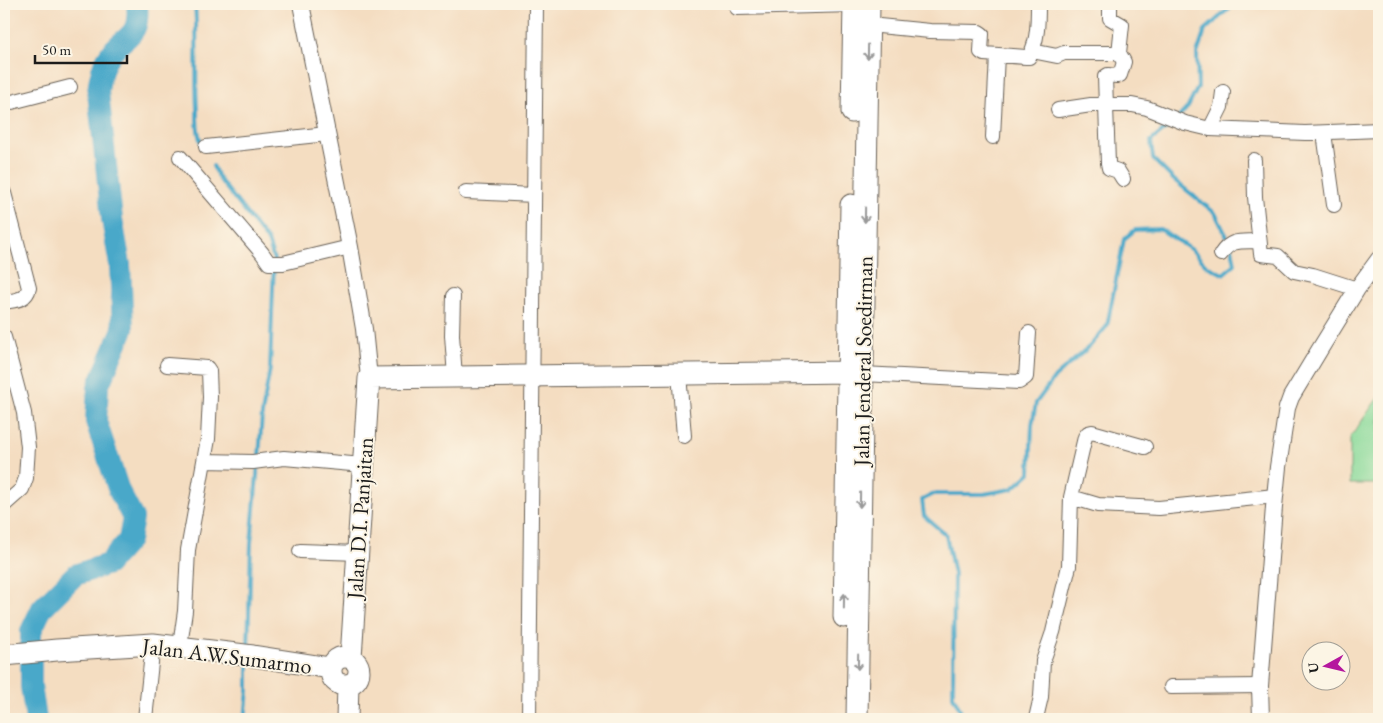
<svg xmlns="http://www.w3.org/2000/svg" width="1383" height="723" font-family="'EB Garamond',serif">
  <style>
    .pitch { fill: #88d999; stroke: #527a5a }
    .lines { fill: none; stroke-linecap: round; stroke-linejoin: round }
    .stream { stroke: #4aa8c9; stroke-width: 4 }
    .river { stroke: #4aa8c9; stroke-width: 22 }
    .minor-casing { stroke: #686056; stroke-width: 16 }
    .tertiary-casing { stroke: #686056; stroke-width: 18 }
    .primary-casing { stroke: #686056; stroke-width: 23 }
    .minor { stroke: #fff; stroke-width: 14 }
    .tertiary { stroke: #fff; stroke-width: 16 }
    .primary { stroke: #fff; stroke-width: 21 }
    .oneway { stroke: #999 }
    .labels { text-anchor: middle; dominant-baseline: central; stroke-width: 4; stroke-linejoin: round; paint-order: stroke }
    .street-label { font-size: 22px; fill: #1c1c1c; stroke: #fcf5e5 }
  </style>
  <rect width="100%" height="100%" fill="#fcf5e5"/>
  <filter id="ink" filterUnits="userSpaceOnUse"><feTurbulence type="fractalNoise" baseFrequency=".02" numOctaves="2"/><feDisplacementMap in="SourceGraphic" scale="10" xChannelSelector="R" yChannelSelector="G"/><feConvolveMatrix kernelMatrix="1 2 1 2 8 2 1 2 1" color-interpolation-filters="sRGB"/></filter>
  <filter id="wash" filterUnits="userSpaceOnUse"><feTurbulence type="fractalNoise" baseFrequency=".0096" numOctaves="4" result="noise"/><feDisplacementMap in="SourceGraphic" scale="20" xChannelSelector="R" yChannelSelector="G"/><feGaussianBlur stdDeviation="1.12" result="paint"/><feColorMatrix in="noise" values="0 0 0 0 0 0 0 0 0 0 0 0 0 0 0 0 0 1.4 0 .05"/><feComposite in="paint" operator="in"/></filter>
  <g filter="url(#wash)">
    <rect width="100%" height="100%" fill="#f4ddc1"/>
    <!-- pitch -->
    <path class="pitch" d="M1379,396V484H1350V438Z"/>
    <g class="lines">
      <!-- stream -->
      <path class="stream" d="M195,4C198,39 195,74 197,109C197,122 197,135 203,147
        M1178,118L1188,107L1198,87L1197,54L1205,30L1234,4
        M1173,123L1151,141L1153,159L1174,180L1215,213L1229,241
        M213,166L220,180L268,241L274,260L270,369L262,414L259,458
        M248,650L251,543L258,464
        M245,719L248,690V662
        M965,719L953,696L954,574L946,535L924,516L922,500L934,494H984L1012,489L1030,473L1032,425L1036,403L1055,377L1090,346L1107,326L1124,239L1135,230L1160,229L1192,250L1207,266L1223,274L1235,264L1232,248"/>
      <!-- river -->
      <path class="river" d="M36,719L31,686V631L42,608L75,575L108,564L129,540L133,518L119,491L96,421L98,387L123,329L120,265L112,219L98,92C99,81 101,69 107,59C121,34 141,42 137,4"/>
    </g>
  </g>
  <g filter="url(#ink)">
    <g class="lines">
      <defs>
        <path id="minor" d="M1110,4V18L1122,25L1119,53L1124,62L1120,75L1117,76L1108,75L1105,77L1108,163L1109,168L1118,171L1123,179
          M737,8L854,5
          M869,25L930,31L979,32L982,34L981,52L984,54L1026,57H1029C1038,42 1038,21 1038,4
          M1032,51L1057,56L1064,53H1119
          M4,104L70,87
          M1058,110L1091,105H1132L1147,108L1185,123L1210,129L1305,133L1379,130
          M1210,129L1221,107L1223,92
          M1324,133L1334,205
          M993,137L997,55
          M206,147L327,134
          M180,157L262,253L269,263H283L350,247
          M1254,160L1255,197L1261,254L1278,256L1294,271L1313,275L1357,289
          M466,192L534,195
          M4,193L29,288C26,301 14,300 4,302
          M1221,254C1231,238 1242,242 1259,241
          M453,296L452,335L455,377
          M4,337L24,413L28,447L26,478L22,489L4,505
          M167,365L207,368L209,371L210,397L208,439L188,550L185,611L180,646
          M679,374L684,436
          M863,374L1019,382L1026,377L1029,333
          M204,461L253,462L284,458L363,465
          M1071,497L1098,505L1159,508L1275,496
          M300,551L359,553
          M1171,687L1260,686
          M1037,714L1041,697L1043,661L1053,632L1069,566L1071,497L1085,437L1088,433L1092,432L1145,447
          M145,719L153,644
          M529,719L536,4"/>
        <path id="tertiary" d="M301,4L350,247L364,329L369,378
          M1261,719L1260,686L1274,507L1278,467L1287,408L1291,397L1320,349L1357,289L1379,259"/>
        <path id="primary" d="M852,112L854,4
          M844,617L851,205
          M4,655L57,650L153,644L253,656L330,668
          M331 671a14 14 0 1 1 28 0a14 14 0 1 1-28 0Z
          M351,658L369,378L848,372
          M347,719L348,685
          M857,719L869,4"/>
      </defs>
      <!-- minor casing -->
      <use href="#minor" class="minor-casing"/>
      <!-- tertiary casing -->
      <use href="#tertiary" class="tertiary-casing"/>
      <!-- primary casing -->
      <use href="#primary" class="primary-casing"/>
      <!-- minor -->
      <use href="#minor" class="minor"/>
      <!-- tertiary -->
      <use href="#tertiary" class="tertiary"/>
      <!-- primary -->
      <use href="#primary" class="primary"/>
    </g>
    <!-- one-way arrows -->
    <defs><path id="oneway-shaft" d="M-6 0H5M1.5-3L5.5 0L1.5 3" fill="none" stroke-width="1.6" stroke-linecap="round" stroke-linejoin="round" transform="scale(1.25)"/></defs>
    <g class="oneway">
      <use href="#oneway-shaft" transform="translate(868 52) rotate(91)"/>
      <use href="#oneway-shaft" transform="translate(865 215) rotate(91)"/>
      <use href="#oneway-shaft" transform="translate(860 500) rotate(91)"/>
      <use href="#oneway-shaft" transform="translate(844 601) rotate(-89)"/>
      <use href="#oneway-shaft" transform="translate(858 662) rotate(91)"/>
    </g>
  </g>
  <g class="labels">
    <!-- street labels -->
    <g class="street-label">
      <text transform="translate(863 361) rotate(-89)">Jalan Jenderal Soedirman</text>
      <text transform="translate(360 518) rotate(-86)">Jalan D.I. Panjaitan</text>
      <text transform="translate(227 656) rotate(7)">Jalan A.W.Sumarmo</text>
    </g>
  </g>
  <!-- margin -->
  <rect width="1383" height="723" fill="none" stroke="#fcf5e5" stroke-width="20"/>
  <!-- north arrow -->
  <g transform="translate(1326 666) rotate(262)"><circle r="24" fill="#fcf5e5" stroke="#a29e95"/>
  <path d="M0-4L9 19L0 12L-9 19Z" fill="#b5179e"/>
  <text y="-8" font-size="14" font-weight="bold" text-anchor="middle" fill="#1c1c1c">U</text>
  </g>
  <!-- scale -->
  <path d="M35 55v8h92v-8" fill="none" stroke="#1c1c1c" stroke-width="2.5"/>
  <text x="42" y="55" font-size="15" fill="#1c1c1c" stroke="#fcf5e5" stroke-width="4" paint-order="stroke">50 m</text>
</svg>
